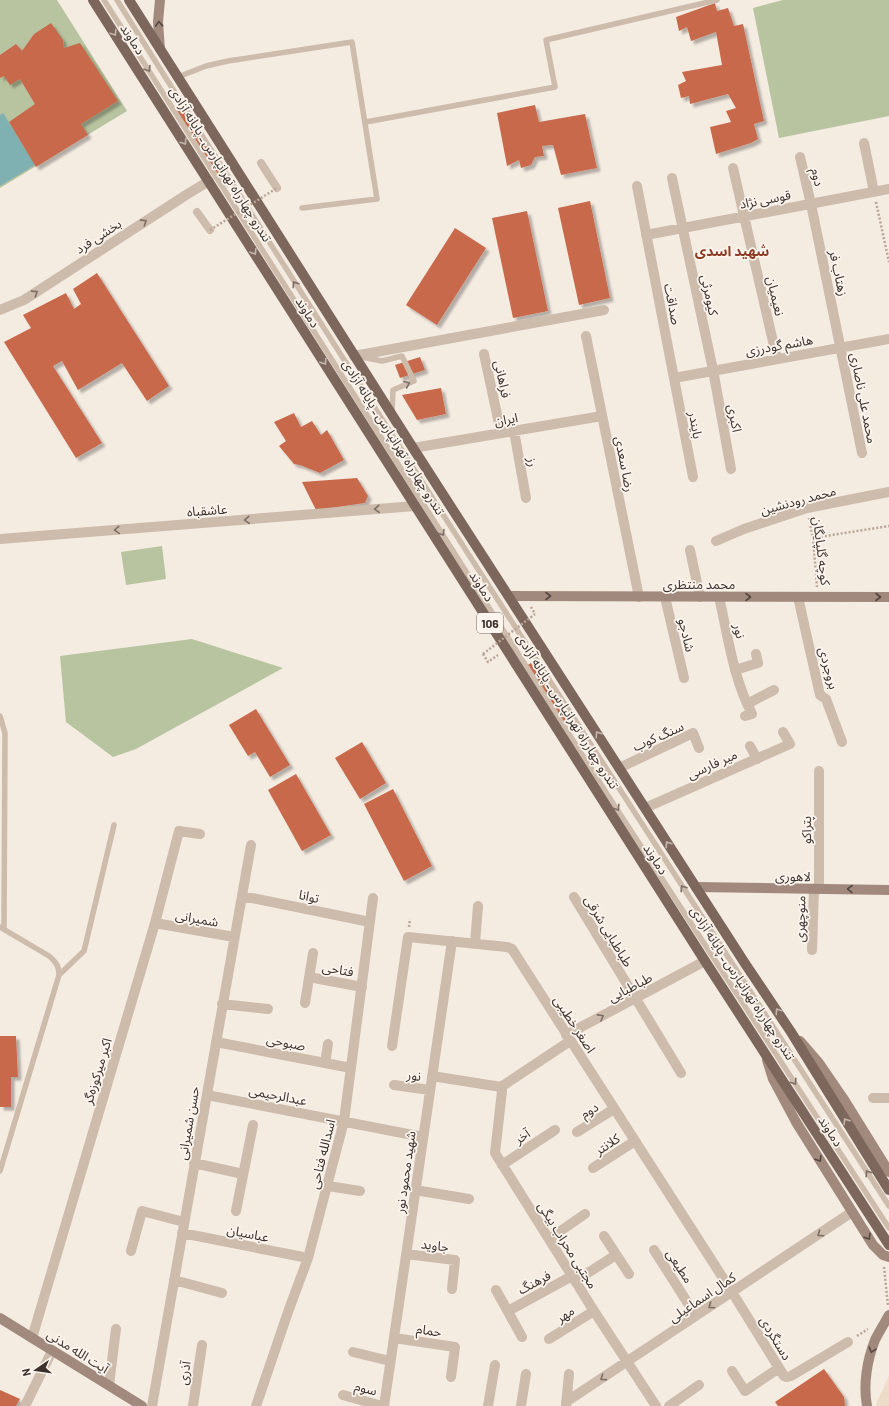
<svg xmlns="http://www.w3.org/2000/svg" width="889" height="1406" font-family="Barlow,'Noto Sans Arabic',sans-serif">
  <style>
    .green { fill: #b8c4a0 }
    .plaza { fill: #ecdcc8 }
    .water { fill: #7fb0b2 }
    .building { fill: #c8694b; filter: url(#shadow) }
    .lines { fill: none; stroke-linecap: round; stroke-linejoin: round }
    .path { stroke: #b9a596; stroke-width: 2.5; stroke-dasharray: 2 2; stroke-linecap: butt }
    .service { stroke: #cdbbac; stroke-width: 5.5 }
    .pedestrian { stroke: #cdbbac; stroke-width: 8 }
    .minor { stroke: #cdbbac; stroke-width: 10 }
    .secondary { stroke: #a18a7d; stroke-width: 10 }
    .primary { stroke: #7d675c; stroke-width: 10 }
    .path-bridge { stroke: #b9a596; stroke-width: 2.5; stroke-dasharray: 2 2; stroke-linecap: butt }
    .oneway { stroke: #544640 }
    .oneway2 { stroke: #c2b5ac }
    .oneway3 { stroke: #7d6f65 }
    .labels { text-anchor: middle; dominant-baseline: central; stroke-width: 3.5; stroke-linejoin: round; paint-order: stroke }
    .shield { fill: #fbf5ee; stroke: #756b66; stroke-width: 1 }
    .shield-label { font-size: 12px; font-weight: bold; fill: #3b302b }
    .street-label { font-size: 13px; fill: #3b302b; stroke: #fbf5ee }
    .neighbourhood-label { font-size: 14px; font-weight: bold; fill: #8c3b22; stroke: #fbf5ee }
  </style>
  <defs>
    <filter id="shadow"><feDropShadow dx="3.5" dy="3.5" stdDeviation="1" flood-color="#0004"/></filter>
  </defs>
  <rect width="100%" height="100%" fill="#f4ebe1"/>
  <!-- green -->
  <path class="green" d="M0,0H57L127,111L0,188Z
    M783,0H889V116L779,138L753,8Z
    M162,546L166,579L126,585L121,552Z
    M192,639L283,668L136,749L113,757L66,722L60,656Z"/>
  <!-- plaza -->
  <path class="plaza" d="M889,1376V1406H877L876,1404Z"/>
  <!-- water -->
  <path class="water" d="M3,113L35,165L0,186V115Z"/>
  <!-- building -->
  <path class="building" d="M715,3L717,11L728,8L734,26L743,24L764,121L754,124L758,139L751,143L716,154L710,127L731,122L726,111L736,108L728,94L690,104L689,96L681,98L678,85L686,81L682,72L722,65L716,32L691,41L687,27L679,31L676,17Z
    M51,23L63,40L64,48L80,43L118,101L81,124L88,135L36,167L9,122L35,104L20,79L10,85L4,76L0,78V55L16,44L22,51L34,34Z
    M535,105L539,122L585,114L597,168L561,175L553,145L542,146L544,156L535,157L531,165L521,168L519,160L507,166L497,113Z
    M182,107L227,180L224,183L176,111Z
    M590,201L610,298L579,305L558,208Z
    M527,211L548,311L513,318L492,218Z
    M455,228L486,248L437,325L406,305Z
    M97,273L169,386L147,401L122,363L78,390L62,361L53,366L102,443L76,458L4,342L31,328L23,315L66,293L74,309L81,304L73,289Z
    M420,357L425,370L400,378L395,365Z
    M441,388L446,414L417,420L402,395Z
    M294,413L301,427L312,421L321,435L327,430L344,460L320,473L300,465L294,464L279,446L286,441L274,422Z
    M357,478L368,496L365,503L316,510L302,482Z
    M531,663L568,719L563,723L526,666Z
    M256,709L290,765L270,777L255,752L248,756L229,725Z
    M362,742L386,783L360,799L335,758Z
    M296,774L331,835L302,851L268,790Z
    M393,789L432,866L404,881L364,804Z
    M0,1036H16L18,1077H11V1107H0Z
    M824,1369L844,1397L845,1406H778L775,1402Z
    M0,1390L20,1399L16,1406H0Z"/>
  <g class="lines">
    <!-- path -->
    <path class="path" d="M876,202L889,262
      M809,518L813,538L817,587
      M813,538L889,526
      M531,607L535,614
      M483,654L488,662L498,655
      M409,927L410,919
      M884,1267L888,1306
      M857,1336L868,1329"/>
    <!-- service -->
    <path class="service" d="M104,0L607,794L889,1228
      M117,0C370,405 630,805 889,1206
      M178,77L206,66L228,61L352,42L377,199L302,208
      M366,122L555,87L546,40L717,0
      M362,357L382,361L402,356L414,381L393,390L392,411
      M0,716L5,733L4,929
      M0,927L49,956C56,962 59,966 59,975L0,1171
      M59,975L84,951L114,825"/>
    <!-- pedestrian -->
    <path class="pedestrian" d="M261,163L277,188
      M197,212L210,230"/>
    <!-- minor -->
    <path class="minor" d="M864,143L874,192
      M800,157L811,204L862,453
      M733,168L777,359
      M672,178L713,370L731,469
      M637,186L693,477
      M646,235L889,189
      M0,310L24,300L186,195L209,181
      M586,336L639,597
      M484,354L501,433
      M354,356L604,310
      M674,378L889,339
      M514,431L526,498
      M413,448L602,416
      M0,539L415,506
      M716,541L744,529L807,508L889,492
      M690,550L700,597
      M665,597L684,678
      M719,597C728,636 733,678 752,714L745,716
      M798,597L820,695L826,699L842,742
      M735,670L758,663L756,654
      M747,704L774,690
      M750,746L757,759
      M619,768L693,733L699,748
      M645,808L790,744L783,732
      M819,889V771
      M242,896L370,922
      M574,897L681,1073
      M155,923L234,937
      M475,943L478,906
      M812,950L814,889
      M309,977L362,987
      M305,1003L313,953
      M222,1004L268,1009
      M566,1035L705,961
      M216,1042L351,1068
      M392,1046L408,937L507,947L512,949L732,1292L784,1376L787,1377L791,1376L848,1342
      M325,1063L328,1044
      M432,1076L501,1087L570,1041
      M394,1085L430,1090
      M501,1087L502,1091L495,1153L594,1311L656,1406
      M207,1095L423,1137
      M873,1098H889
      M577,1132L614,1109
      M194,1163L243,1174
      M502,1165L555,1130
      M593,1168L635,1141
      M328,1186L360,1191
      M415,1190L469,1199
      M236,1211L253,1125
      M182,1233L308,1258
      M604,1236L629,1274
      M549,1239L585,1214
      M654,1250L696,1316
      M131,1251L142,1211L184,1222
      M406,1254L455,1260L452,1289
      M174,1280L222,1293
      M575,1281L616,1255
      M496,1290L522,1337
      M508,1311L572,1276
      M32,1338L155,923L179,831L200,834
      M394,1338L455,1347L451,1377
      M549,1339L594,1311
      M353,1352L390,1361
      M732,1371L745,1391L779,1368
      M109,1385L116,1329
      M343,1395L382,1406
      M566,1402L852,1212
      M25,1406L52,1351
      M152,1406L251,845
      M193,1406L202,1345
      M256,1406L288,1312L308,1258L344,1121L373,898
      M384,1406L452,941
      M488,1406L495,1365
      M521,1406L526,1374
      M566,1406L569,1374
      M669,1406L699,1385"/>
    <!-- secondary -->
    <path class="secondary" d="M160,0L158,22L160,49
      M509,596L889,597
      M696,887L889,890
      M800,1041L819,1063L843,1098L889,1172
      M767,1060L773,1079L796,1122L873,1245L883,1255L889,1257
      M0,1318L142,1406
      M867,1406C863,1385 867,1360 875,1340C879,1332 884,1324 889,1315"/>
    <!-- primary -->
    <path class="primary" d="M93,0L705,961L889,1245
      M129,0L413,448L746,965L791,1032L889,1190"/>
    <!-- path-bridge -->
    <path class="path-bridge" d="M210,230L277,188
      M483,654L535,614"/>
  </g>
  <!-- one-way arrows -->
  <defs><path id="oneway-chevron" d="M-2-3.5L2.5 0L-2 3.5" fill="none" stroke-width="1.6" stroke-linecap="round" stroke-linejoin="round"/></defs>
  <g class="oneway">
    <use href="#oneway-chevron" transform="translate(159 24) rotate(-92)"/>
    <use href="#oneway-chevron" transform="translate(548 596)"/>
    <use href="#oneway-chevron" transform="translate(748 597)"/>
    <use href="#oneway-chevron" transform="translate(878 597)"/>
    <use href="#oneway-chevron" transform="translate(850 889) rotate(-179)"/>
    <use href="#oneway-chevron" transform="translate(819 1159) rotate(58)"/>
    <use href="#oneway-chevron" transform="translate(868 1237) rotate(57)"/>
    <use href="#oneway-chevron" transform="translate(872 1350) rotate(106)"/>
  </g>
  <g class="oneway2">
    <use href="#oneway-chevron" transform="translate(114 33) rotate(57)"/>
    <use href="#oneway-chevron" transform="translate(184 142) rotate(57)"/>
    <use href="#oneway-chevron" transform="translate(254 252) rotate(58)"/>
    <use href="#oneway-chevron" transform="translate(324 362) rotate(58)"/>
    <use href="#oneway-chevron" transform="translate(598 734) rotate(-123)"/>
    <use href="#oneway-chevron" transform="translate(668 844) rotate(-123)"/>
    <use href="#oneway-chevron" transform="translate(778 1011) rotate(-124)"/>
    <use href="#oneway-chevron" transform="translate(846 1121) rotate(-122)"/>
  </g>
  <g class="oneway3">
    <use href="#oneway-chevron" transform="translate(148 69) rotate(58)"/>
    <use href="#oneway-chevron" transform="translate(144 222) rotate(-33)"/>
    <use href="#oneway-chevron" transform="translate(295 284) rotate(-123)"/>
    <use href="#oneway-chevron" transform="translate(35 293) rotate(-33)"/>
    <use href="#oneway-chevron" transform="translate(407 384) rotate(-23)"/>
    <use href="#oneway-chevron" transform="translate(377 509) rotate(176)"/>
    <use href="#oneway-chevron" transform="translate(247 520) rotate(176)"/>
    <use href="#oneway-chevron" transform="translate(117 530) rotate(176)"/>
    <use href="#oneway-chevron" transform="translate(442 533) rotate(58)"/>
    <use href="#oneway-chevron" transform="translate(617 808) rotate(57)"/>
    <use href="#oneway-chevron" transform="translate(683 888) rotate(-123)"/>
    <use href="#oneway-chevron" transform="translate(601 1017) rotate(-28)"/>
    <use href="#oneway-chevron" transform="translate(794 1082) rotate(57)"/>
    <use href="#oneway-chevron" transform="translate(868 1173) rotate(-123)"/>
    <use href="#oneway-chevron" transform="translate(820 1234) rotate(146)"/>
    <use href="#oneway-chevron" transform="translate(711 1306) rotate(146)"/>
    <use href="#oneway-chevron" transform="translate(603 1378) rotate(146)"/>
  </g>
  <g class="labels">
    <!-- shield labels -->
    <rect class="shield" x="477" y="613" width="26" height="20" rx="3"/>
    <g class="shield-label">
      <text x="490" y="623">106</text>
    </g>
    <!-- street labels -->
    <g class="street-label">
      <text transform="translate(133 39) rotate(57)">دماوند</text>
      <text transform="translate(221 164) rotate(58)">تندرو چهارراه تهرانپارس ـ پایانه آزادی</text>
      <text transform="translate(818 177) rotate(77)">دوم</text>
      <text transform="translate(765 199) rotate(-11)">قوسی نژاد</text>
      <text transform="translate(98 236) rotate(-33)">بخشی فرد</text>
      <text transform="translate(839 273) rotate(78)">زهتاب فر</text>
      <text transform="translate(710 295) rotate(78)">کیومرثی</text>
      <text transform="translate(776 296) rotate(77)">نعیمیان</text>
      <text transform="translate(673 304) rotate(79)">صداقت</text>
      <text transform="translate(308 312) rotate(58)">دماوند</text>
      <text transform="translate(779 345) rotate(-10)">هاشم گودرزی</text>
      <text transform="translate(503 379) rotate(78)">فراهانی</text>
      <text transform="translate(864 398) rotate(79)">محمد علی ناصاری</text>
      <text transform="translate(735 418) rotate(79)">اکبری</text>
      <text transform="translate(506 419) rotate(-10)">ایران</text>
      <text transform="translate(696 425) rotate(79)">بایندر</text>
      <text transform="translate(394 437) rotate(58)">تندرو چهارراه تهرانپارس ـ پایانه آزادی</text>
      <text transform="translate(533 462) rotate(80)">رز</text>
      <text transform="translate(625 464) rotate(79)">رضا سعدی</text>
      <text transform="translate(798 500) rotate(-15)">محمد رودنشین</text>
      <text transform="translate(207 510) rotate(-4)">عاشقباه</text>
      <text transform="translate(822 551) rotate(83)">کوچه گلپایگان</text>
      <text x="699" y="584">محمد منتظری</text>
      <text transform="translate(482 586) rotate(57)">دماوند</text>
      <text transform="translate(740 631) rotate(78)">نور</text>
      <text transform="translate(687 635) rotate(77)">شادجو</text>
      <text transform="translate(829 668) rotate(75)">بروجردی</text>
      <text transform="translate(568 711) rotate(58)">تندرو چهارراه تهرانپارس ـ پایانه آزادی</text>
      <text transform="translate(658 736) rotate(-24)">سنگ کوب</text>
      <text transform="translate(712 764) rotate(-24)">میر فارسی</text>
      <text transform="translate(806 830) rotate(-90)">پتراکو</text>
      <text transform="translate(656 859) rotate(57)">دماوند</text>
      <text transform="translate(793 876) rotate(1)">لاهوری</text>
      <text transform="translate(309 896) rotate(12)">توانا</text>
      <text transform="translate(197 918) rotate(10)">شمیرانی</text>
      <text transform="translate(800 919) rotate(-89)">منوچهری</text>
      <text transform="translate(609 931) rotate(59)">طباطبایی شرقی</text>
      <text transform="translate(338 969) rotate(10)">فتاحی</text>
      <text transform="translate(743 983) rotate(57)">تندرو چهارراه تهرانپارس ـ پایانه آزادی</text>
      <text transform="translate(630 987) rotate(-28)">طباطبایی</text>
      <text transform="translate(575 1024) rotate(57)">اصغر خطیبی</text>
      <text transform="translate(286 1042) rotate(11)">صبوحی</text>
      <text transform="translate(97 1071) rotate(-73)">اکبر میرکوزه‌گر</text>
      <text transform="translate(414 1075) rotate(8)">نور</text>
      <text transform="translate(278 1095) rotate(11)">عبدالرحیمی</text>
      <text transform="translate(589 1110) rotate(-32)">دوم</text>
      <text transform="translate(188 1123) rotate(-80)">حسن شمیرانی</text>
      <text transform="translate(831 1131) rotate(57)">دماوند</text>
      <text transform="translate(522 1136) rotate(-34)">آخر</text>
      <text transform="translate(607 1144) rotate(-33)">کلانتر</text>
      <text transform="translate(322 1154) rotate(-76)">اسدالله فتاحی</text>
      <text transform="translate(405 1172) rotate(-82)">شهید محمود نور</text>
      <text transform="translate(248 1233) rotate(11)">عباسیان</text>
      <text transform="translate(435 1245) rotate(7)">جاوید</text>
      <text transform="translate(568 1245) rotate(58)">مجتبی محراب بیگی</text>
      <text transform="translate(680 1266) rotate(57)">مطیعی</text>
      <text transform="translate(534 1282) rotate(-28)">فرهنگ</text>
      <text transform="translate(702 1297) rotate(-34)">کمال اسماعیلی</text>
      <text transform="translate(565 1314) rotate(-33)">مهر</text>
      <text transform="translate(429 1330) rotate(8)">حمام</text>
      <text transform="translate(776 1338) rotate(59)">دستگردی</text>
      <text transform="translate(78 1351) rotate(32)">آیت الله مدنی</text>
      <text transform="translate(184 1373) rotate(-81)">آذری</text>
      <text transform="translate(366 1388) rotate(15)">سوم</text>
    </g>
    <!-- neighbourhood labels -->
    <g class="neighbourhood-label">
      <text x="732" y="250">شهید اسدی</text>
    </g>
  </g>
  <!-- north arrow -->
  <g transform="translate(36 1370) rotate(257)" stroke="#fbf5ee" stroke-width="3" paint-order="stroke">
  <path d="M0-3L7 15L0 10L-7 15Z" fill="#3b302b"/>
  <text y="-6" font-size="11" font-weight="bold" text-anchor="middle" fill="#3b302b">N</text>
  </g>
</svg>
